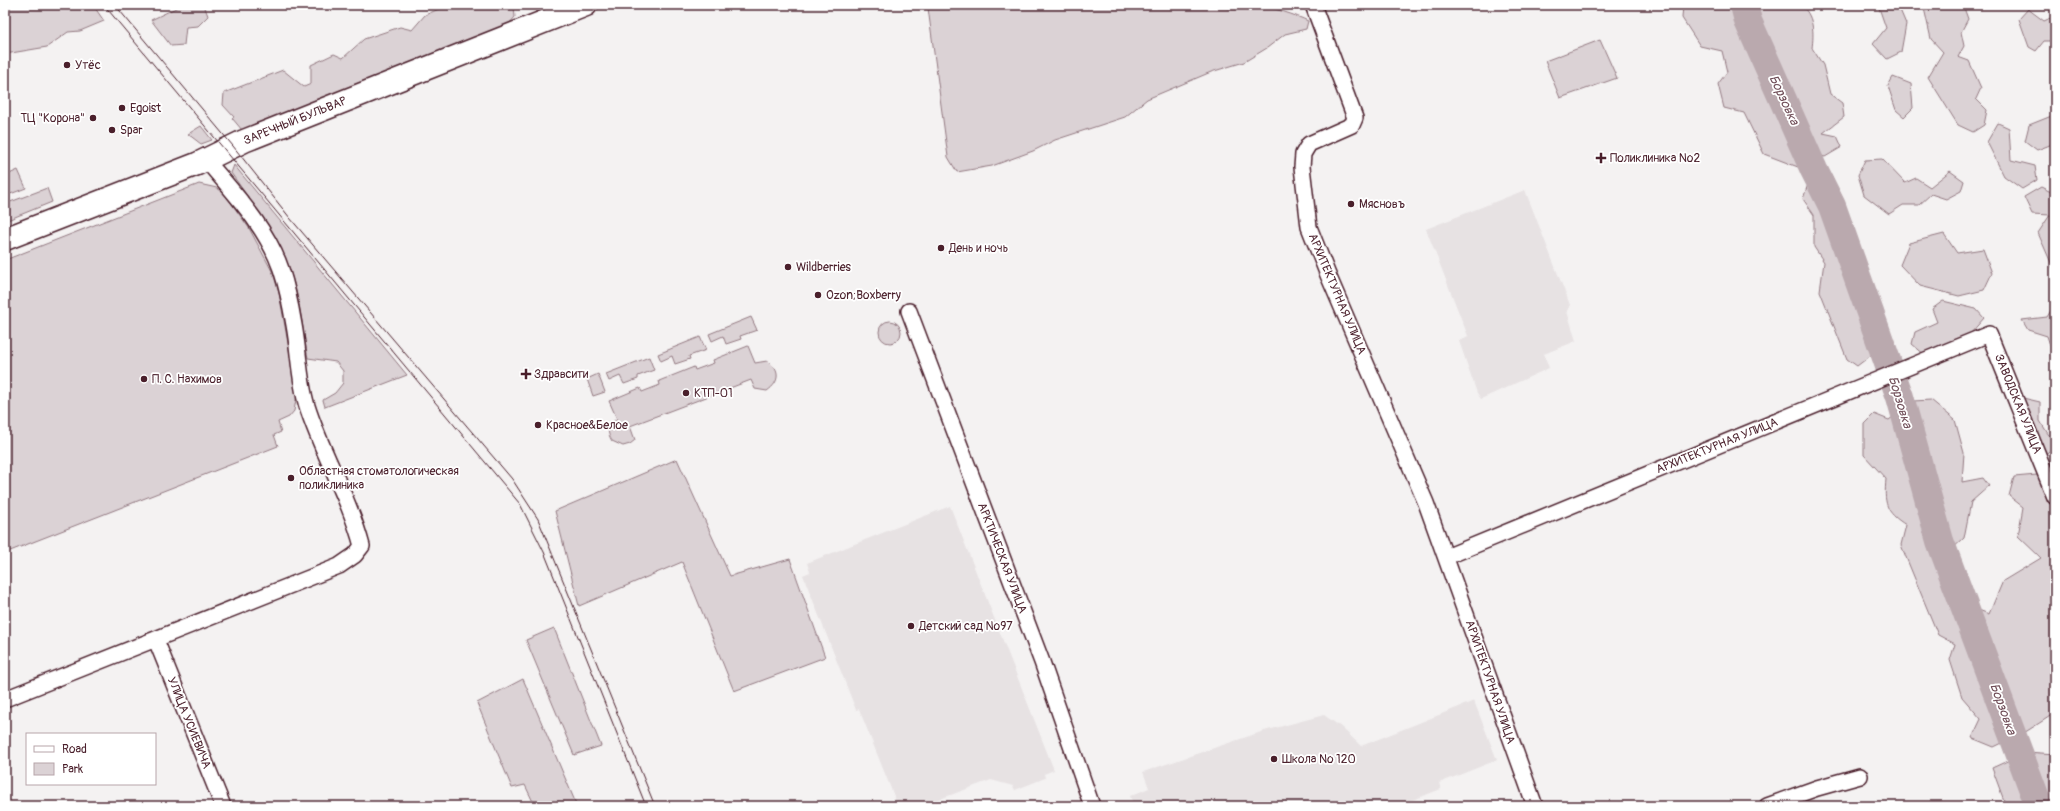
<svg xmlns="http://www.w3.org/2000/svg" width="2060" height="811" font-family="Pangolin,sans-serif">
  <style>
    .built { fill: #e7e2e3 }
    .green { fill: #dbd2d5; stroke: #927880 }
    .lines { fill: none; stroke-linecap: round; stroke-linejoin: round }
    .river { stroke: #baa9ae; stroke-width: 28 }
    .street-casing { stroke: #4a1f2b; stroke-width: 18 }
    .secondary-casing { stroke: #4a1f2b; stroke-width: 25 }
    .street { stroke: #fff; stroke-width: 15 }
    .secondary { stroke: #fff; stroke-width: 22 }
    .tram { stroke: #4a1f2b; stroke-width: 1 }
    .poi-dot { fill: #4a1f2b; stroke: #fff; stroke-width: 1.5 }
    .labels { text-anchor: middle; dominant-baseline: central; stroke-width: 3.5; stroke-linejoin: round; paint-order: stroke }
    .poi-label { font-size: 12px; fill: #4a1f2b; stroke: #fff; text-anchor: start }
    .street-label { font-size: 12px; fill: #4a1f2b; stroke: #fff }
    .water-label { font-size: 13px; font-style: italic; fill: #714f59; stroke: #fff }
  </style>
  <rect width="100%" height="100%" fill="#f4f2f2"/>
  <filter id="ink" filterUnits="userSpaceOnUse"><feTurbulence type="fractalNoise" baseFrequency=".025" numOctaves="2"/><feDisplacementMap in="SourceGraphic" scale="8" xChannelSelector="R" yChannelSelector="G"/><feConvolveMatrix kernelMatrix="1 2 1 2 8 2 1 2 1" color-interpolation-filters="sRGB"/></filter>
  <g filter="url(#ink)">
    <!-- built -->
    <path class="built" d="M1525,190L1570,305L1567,311L1576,341L1544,354L1549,368L1481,399L1477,393L1459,341L1468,336L1426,229Z
      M950,506L1054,770L1044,774L1045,778L1015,790L1013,786L991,780L921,806H898L859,709L856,710L803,575L810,572L807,563Z
      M1474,701L1497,760L1439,783L1441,789L1397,806H1134L1130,796L1149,788L1143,772L1264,731L1324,715L1341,727L1361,746Z"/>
    <!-- green -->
    <path class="green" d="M5,5H93L104,21L80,31L68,32L47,47L5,54Z
      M182,5H204L208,16L198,26L186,27L184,45L171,46L151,20Z
      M448,5H506L508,10L514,7L515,17L508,25L242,130L232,118L234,117L223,105L224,93L283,70L304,87L311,84V65L334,54L343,58L364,39L400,27L412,30L425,15Z
      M933,5H1218C1239,13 1238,8 1258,6C1269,6 1298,16 1308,21L1306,29L1285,34L1267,48L1244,62L1211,72L1147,99L1125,117L1055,140L1033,151L992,166L957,172L948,157L928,8Z
      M1683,5H1800C1814,14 1814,33 1812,48L1823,65L1830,94L1842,103L1844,117L1823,133L1837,136L1842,147L1825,157L1811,153L1798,167L1764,154L1744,113L1724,108L1718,84L1727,72L1722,51L1700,46L1682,18Z
      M1878,5H1898L1906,24L1901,52L1887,59L1873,44L1886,28Z
      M1931,5H1963L1968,19L1961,32L1964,46L1958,57L1969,61L1981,88L1976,99L1987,110L1984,125L1973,132L1958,125L1928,77L1943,52L1931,39L1924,8Z
      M2028,9L2044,21L2055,16V41H2044L2036,51L2029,47L2019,19Z
      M1600,40L1617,78L1560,98L1545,61Z
      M1893,77L1911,84L1913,108L1904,117L1896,110L1888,86Z
      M2055,97V138L2050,145L2037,150L2025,141L2029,125L2054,115L2053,98Z
      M1998,123L2009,128L2011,160L2035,166L2037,180L2022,189L2004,176L1987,142Z
      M201,126L212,140L201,144L188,134Z
      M1882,159L1905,183L1916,178L1930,187L1950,171L1964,181L1961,191L1946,199L1931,194L1919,205H1903L1889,214L1864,195L1858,175L1865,160Z
      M234,165L407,375L325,407L323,400L335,393L343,383V371L336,362L308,358C303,333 301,305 293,280C280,240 255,207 231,173Z
      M18,170L26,188L5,196V176Z
      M1811,175L1820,176L1834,203L1846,264L1861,274L1858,292L1875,310L1868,333L1874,353L1857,366L1847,359L1820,291L1824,262L1814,247V215L1803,199Z
      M199,184L217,188L224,193L249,228L273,273L279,293L297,394L294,411L289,417L278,422L281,432L274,435L278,446L5,553V260Z
      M2041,187L2055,194V272L2038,233L2050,215L2032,214L2024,197Z
      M47,188L52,202L5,221V204Z
      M1944,234L1957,253L1983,249L1992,273L1984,290L1959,296L1920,286L1900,265L1909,243Z
      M1943,301L1976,309L1984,318L1964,341L1925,355L1912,344L1915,332L1937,322L1932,309Z
      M2055,304V351H2052L2047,336L2028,330L2022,320L2047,317Z
      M751,317L757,330L740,336L741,339L726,344L723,336L712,341L709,334Z
      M879 332a11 11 0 1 1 22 0a11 11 0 1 1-22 0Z
      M700,337L706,350L689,356L690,359L675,364L672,356L661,361L658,354Z
      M748,346L755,363L767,361C781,370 780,382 767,391L755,389L751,380L630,426L635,440L630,444L623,446L612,441C606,431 607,424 617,419L609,401L640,388L642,392L660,385L659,381L694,367L695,370L714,363L713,360Z
      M649,357L654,370L638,376V379L624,384L620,376L609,381L606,374Z
      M598,374L605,392L593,396L587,379Z
      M2023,398L2040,402V421L2055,445L2044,456L2016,412Z
      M1931,400L1955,420L1964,453L1962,482L1983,478L1989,486L1971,502L1964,538L1950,551L1971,607L1989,614L2003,581L2041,558L2018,536L2023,507L2009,496L2014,477L2037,475L2055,478V713L2027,731L1994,747L1972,738L1981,719L1962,697L1950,660L1955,644L1938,635L1901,545L1906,525C1885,512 1884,503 1886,479L1864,455V424L1874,414L1889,420L1913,401Z
      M677,459L730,576L790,559L825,657L734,691L682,562L579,606L555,511Z
      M554,628L601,746L574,755L526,640Z
      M523,679L577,806H535L525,785L512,788L477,703Z
      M2027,752L2055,754V806H2006L1992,768Z"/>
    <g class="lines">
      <!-- river -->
      <path class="river" d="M1744,5L1748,21L1814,170L1832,206L1900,397L1940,541L2039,806"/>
      <defs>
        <path id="street" d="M1313,5L1355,118L1352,125L1309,144L1303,154L1302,167L1309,227L1328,275L1426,503L1535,806
          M909,311L1042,662L1092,806
          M1446,557L1989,334L2055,497
          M156,640L223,806
          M5,699L339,566L355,555L362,546C349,497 322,454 307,406C299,380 299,352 294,325C291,307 287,287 281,269C267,228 234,193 206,160
          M1767,806L1817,788L1860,776"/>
        <path id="secondary" d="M5,239L197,164L244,141L586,5"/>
      </defs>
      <!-- street casing -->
      <use href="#street" class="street-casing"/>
      <!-- secondary casing -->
      <use href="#secondary" class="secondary-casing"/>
      <!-- street -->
      <use href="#street" class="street"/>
      <!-- secondary -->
      <use href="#secondary" class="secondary"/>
      <!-- tram -->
      <path class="tram" d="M104,5L520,504L544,552L646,806
        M115,5L233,146L290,218L512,479L538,519L655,806"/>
    </g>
  </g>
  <!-- markers -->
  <g class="poi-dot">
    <circle cx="67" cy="65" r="4"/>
    <circle cx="122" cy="108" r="4"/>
    <circle cx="93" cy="118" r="4"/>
    <circle cx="112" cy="130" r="4"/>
    <path d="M1599 152h4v4h4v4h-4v4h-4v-4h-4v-4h4z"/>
    <circle cx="1351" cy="204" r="4"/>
    <circle cx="941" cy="248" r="4"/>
    <circle cx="788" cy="267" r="4"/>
    <circle cx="818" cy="295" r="4"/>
    <path d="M524 368h4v4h4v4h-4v4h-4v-4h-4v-4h4z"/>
    <circle cx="144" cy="379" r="4"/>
    <circle cx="686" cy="393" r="4"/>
    <circle cx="538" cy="425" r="4"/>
    <circle cx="291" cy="478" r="4"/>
    <circle cx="911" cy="626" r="4"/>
    <circle cx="1274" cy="759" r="4"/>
  </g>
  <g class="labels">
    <!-- poi labels -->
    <g class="poi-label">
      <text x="75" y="65">Утёс</text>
      <text x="130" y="108">Egoist</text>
      <text x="85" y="118" text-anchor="end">ТЦ "Корона"</text>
      <text x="120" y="130">Spar</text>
      <text x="1610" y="158">Поликлиника №2</text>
      <text x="1359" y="204">Мясновъ</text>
      <text x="949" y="248">День и ночь</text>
      <text x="796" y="267">Wildberries</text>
      <text x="826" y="295">Ozon;Boxberry</text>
      <text x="534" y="374">Здравсити</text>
      <text x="152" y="379">П. С. Нахимов</text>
      <text x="694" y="393">КТП-01</text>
      <text x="546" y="425">Красное&amp;Белое</text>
      <text x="299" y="471">Областная стоматологическая<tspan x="299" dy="14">поликлиника</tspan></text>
      <text x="919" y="626">Детский сад №97</text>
      <text x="1282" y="759">Школа № 120</text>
    </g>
    <!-- street labels -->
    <g class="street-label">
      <text transform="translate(295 121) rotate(-22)">ЗАРЕЧНЫЙ БУЛЬВАР</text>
      <text transform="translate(1337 294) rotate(67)">АРХИТЕКТУРНАЯ УЛИЦА</text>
      <text transform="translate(2018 404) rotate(68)">ЗАВОДСКАЯ УЛИЦА</text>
      <text transform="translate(1717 446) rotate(-22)">АРХИТЕКТУРНАЯ УЛИЦА</text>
      <text transform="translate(1002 558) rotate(69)">АРКТИЧЕСКАЯ УЛИЦА</text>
      <text transform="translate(1490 682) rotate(71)">АРХИТЕКТУРНАЯ УЛИЦА</text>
      <text transform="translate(189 723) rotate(68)">УЛИЦА УСИЕВИЧА</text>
    </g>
    <!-- water labels -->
    <g class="water-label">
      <text transform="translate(1784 100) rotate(65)">Борзовка</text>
      <text transform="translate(1900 402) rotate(73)">Борзовка</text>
      <text transform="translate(2003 709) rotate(70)">Борзовка</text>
    </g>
  </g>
  <!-- margin -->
  <rect width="2060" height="811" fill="none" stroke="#fff" stroke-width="20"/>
  <rect x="10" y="10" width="2040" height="791" fill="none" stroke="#4a1f2b" stroke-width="1.5" filter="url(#ink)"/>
  <!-- legend -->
  <rect x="26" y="733" width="130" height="52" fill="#ffffff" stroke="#b7a5aa"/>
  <rect x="34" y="746" width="20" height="6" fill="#ffffff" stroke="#b7a5aa"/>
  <text x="62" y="753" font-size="12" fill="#4a1f2b">Road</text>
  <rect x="34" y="763" width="20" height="12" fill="#dbd2d5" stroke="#b7a5aa"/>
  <text x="62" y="773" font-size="12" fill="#4a1f2b">Park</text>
</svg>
